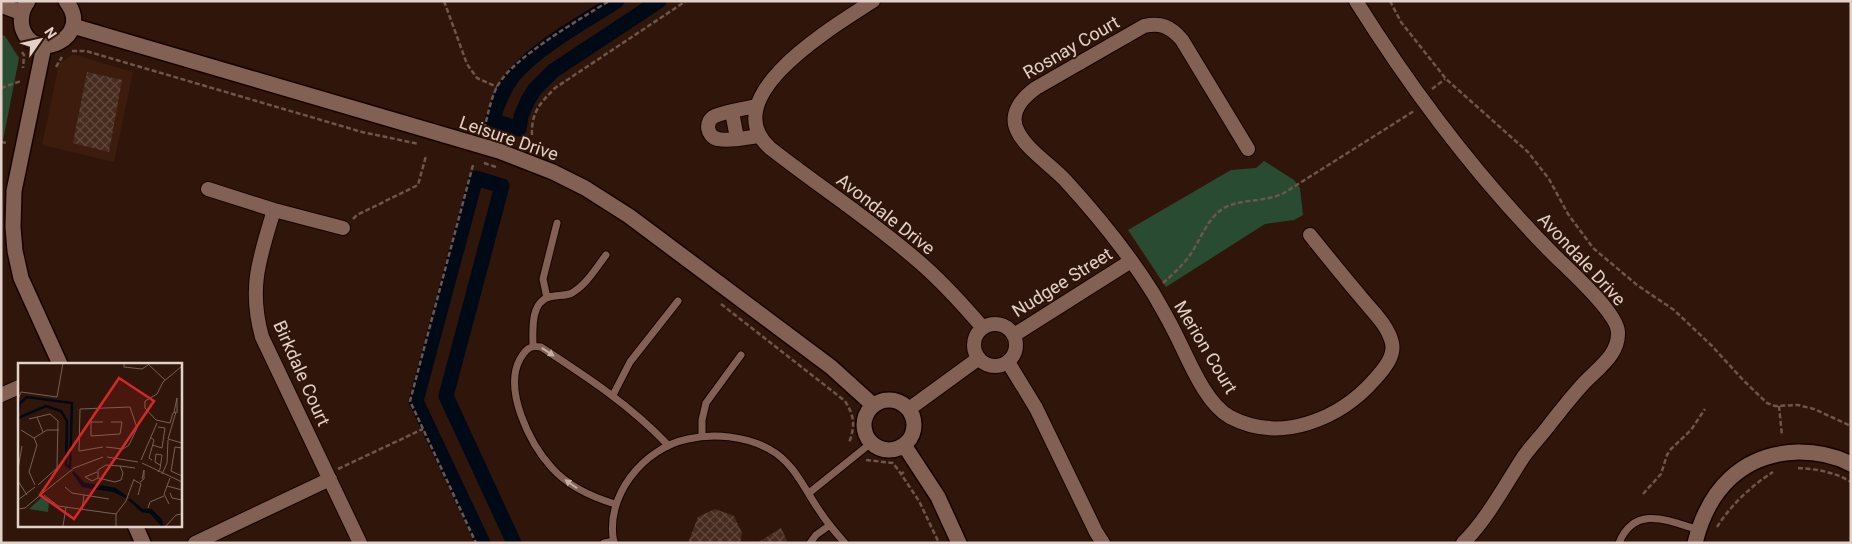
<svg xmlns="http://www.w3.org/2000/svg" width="1852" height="544" font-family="Roboto,sans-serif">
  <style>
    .built { fill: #3d1b0d }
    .green { fill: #294b31 }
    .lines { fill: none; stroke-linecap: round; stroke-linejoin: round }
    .canal { stroke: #000916; stroke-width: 15 }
    .building { fill: url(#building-cross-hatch) }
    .lane-casing { stroke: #170200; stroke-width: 9 }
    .street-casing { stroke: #170200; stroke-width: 16 }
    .secondary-casing { stroke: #170200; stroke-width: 18 }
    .path { stroke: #6e564c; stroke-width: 2.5; stroke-dasharray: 5 2.5; stroke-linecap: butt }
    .lane { stroke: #826154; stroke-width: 7 }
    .street { stroke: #826154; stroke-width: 14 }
    .secondary { stroke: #826154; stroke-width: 15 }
    .oneway { fill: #c6afa5 }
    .labels { text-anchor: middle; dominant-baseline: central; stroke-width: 4; stroke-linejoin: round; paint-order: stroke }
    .street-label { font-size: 18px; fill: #e3d0c8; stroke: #30160a }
    .inset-river { fill: none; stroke: #000916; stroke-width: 2.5 }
    .inset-road { fill: none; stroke: #786056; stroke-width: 1 }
    .view { fill: #d62828; fill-opacity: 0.15; stroke: #d62828; stroke-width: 2.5 }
    .inset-edge { fill: none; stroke: #e3d0c8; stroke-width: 2.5 }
  </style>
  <defs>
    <pattern id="building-cross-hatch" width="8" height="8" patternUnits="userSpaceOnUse" patternTransform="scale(1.25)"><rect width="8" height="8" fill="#472b1f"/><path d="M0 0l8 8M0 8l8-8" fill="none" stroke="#61493e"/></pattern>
  </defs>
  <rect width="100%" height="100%" fill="#30160a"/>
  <!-- built -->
  <path class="built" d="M73,54L133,72L114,162L42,145L59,64Z"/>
  <!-- green -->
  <path class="green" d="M1,35L5,36L19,58L1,151Z
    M1264,161L1294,180L1300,188L1303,215L1294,220L1265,224L1166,287L1128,230L1231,170L1256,168Z"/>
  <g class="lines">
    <!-- canal -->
    <path class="canal" d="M617,1C584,22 539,46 514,75C503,88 498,105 492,120L519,129L521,116L528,100L535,89L553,71L659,1
      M483,543L416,401L476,178L502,186L446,396L514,543"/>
  </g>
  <!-- building -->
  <path class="building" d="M87,72L122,80L109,152L73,143Z
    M715,509L734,516L742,533L740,543H688L698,517Z
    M781,528L788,543H757Z"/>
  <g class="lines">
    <defs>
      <path id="lane" d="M547,298L543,279L557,223
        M533,346C533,331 530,303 549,297C557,295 566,296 572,293C587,284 596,268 606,255
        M613,395L630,362L678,301
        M702,436V420L706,403L741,355
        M809,493L871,443
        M615,504C592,497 568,486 552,468C530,444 503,390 520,359C526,349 530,345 541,347C587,377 630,405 668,445
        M604,543L614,541
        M614,543C604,497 643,448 688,439C714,433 745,436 769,449C795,463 805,491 821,513C828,524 836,533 845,543
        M810,543L816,535L830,525
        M1619,543C1635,504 1669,521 1699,530"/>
      <path id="street" d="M873,1C838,24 713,96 770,148C821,188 877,224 925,267C946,286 965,307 983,328
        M1356,1C1413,92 1478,178 1553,254C1568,269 1617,312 1618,332C1619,355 1598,368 1584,383C1572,396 1561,410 1550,424C1542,435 1532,445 1524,456C1505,485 1488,518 1463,543
        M756,106C743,109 727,111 715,116C704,121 707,137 718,139C731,142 748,137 760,136
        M732,112L737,138
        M1248,149L1182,40C1171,27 1161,22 1144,26L1036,88C1022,98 1008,114 1018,132C1027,150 1051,165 1065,180C1097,215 1128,253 1153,293C1160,305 1167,317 1173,329C1187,355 1204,403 1230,417C1281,444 1340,419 1375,379C1384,369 1395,356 1392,343C1388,325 1371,310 1360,296C1343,276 1326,255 1310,235
        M208,189L274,210L343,228
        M274,210C260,257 248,287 262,337L360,543
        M974 345a21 21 0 1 1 42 0a21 21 0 1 1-42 0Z
        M1014,335L1131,261
        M1008,362L1036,408L1096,532L1103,543
        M1,395L19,387
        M909,409L979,358
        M195,543L330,479"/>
      <path id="secondary" d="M28,1C22,9 20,17 22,27C33,66 95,37 66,1
        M1,5L22,13
        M73,26L499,151L553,172L585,188L629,216L831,367L873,405
        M44,46L14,191L13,227L15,251L21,278L60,364
        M864 425a25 25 0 1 1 50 0a25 25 0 1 1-50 0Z
        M904,445L938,497L959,543
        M135,525L143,543
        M1695,543C1708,490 1742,453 1799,452C1818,452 1834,455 1851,464"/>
    </defs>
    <!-- lane casing -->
    <use href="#lane" class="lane-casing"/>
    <!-- street casing -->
    <use href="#street" class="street-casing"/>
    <!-- secondary casing -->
    <use href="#secondary" class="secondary-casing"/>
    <!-- path -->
    <path class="path" d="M444,1L467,64L477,78L497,87
      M1390,1L1401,22L1446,79L1528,152L1549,179L1568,214L1593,248L1637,285L1674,310L1712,346L1744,381L1767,403L1775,406L1798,405L1814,409L1851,426
      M72,51H86L362,132L419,144
      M22,52L24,55L23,68
      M56,67L62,57
      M1,88L21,81
      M1432,89L1445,79
      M484,129C488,115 491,97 498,85C515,56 579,20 609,1
      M532,135C531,113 540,103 555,88L686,1
      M1,142L8,143
      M484,163L496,167
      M473,165L410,401L476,543
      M353,219L357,215L418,185L426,156
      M1163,283C1172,275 1182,266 1190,255C1200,241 1207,218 1224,208C1242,198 1264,203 1284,193L1414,111
      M721,304L845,401C855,417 855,426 849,443
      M1779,406L1782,436
      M866,460L893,463L901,474
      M1798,468C1816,469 1835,472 1851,482
      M338,469L423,429
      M904,472L901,474L919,501L939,543
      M1643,494L1661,474L1667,455L1671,449L1691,430L1705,409
      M1717,527C1730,506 1752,485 1773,472"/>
    <!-- lane -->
    <use href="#lane" class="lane"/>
    <!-- street -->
    <use href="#street" class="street"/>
    <!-- secondary -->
    <use href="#secondary" class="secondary"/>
  </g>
  <!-- one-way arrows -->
  <defs><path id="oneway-solid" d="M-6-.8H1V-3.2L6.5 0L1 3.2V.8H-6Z" transform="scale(1.25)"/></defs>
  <g class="oneway">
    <use href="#oneway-solid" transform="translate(548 352) rotate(33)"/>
    <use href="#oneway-solid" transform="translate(571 484) rotate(-145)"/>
  </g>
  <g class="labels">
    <!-- street labels -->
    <g class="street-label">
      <text transform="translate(1071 47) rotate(-30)">Rosnay Court</text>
      <text transform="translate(509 138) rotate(19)">Leisure Drive</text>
      <text transform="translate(886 214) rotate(38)">Avondale Drive</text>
      <text transform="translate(1582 259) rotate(47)">Avondale Drive</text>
      <text transform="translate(1062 282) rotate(-32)">Nudgee Street</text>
      <text transform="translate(1206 347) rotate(59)">Merion Court</text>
      <text transform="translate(302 373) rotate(66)">Birkdale Court</text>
    </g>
  </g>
  <!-- overview -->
  <g transform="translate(18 363)">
    <rect width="164" height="164" fill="#30160a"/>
    <path d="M24,134L31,139L30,149L11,146Z" fill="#294b31"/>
    <path class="inset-river" d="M0,51L2,40L9,34L54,40L52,105L48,102L49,58L43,48L28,43L0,55M55,109L66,121L97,126L108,134L96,128L65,123ZM111,136L124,147H133L143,157L144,162L132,149L124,148Z"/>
    <path class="inset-road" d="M106,0V4L124,6L130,2M130,1L147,17M0,36L3,29L39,34L45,0M156,49L159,35V50M19,54L25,69M11,56L32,51L40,58L39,105L20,122M138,57L127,45V38L139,31L145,19L164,3M138,57L152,60L155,50L158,49L150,76L164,80M85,59H73V73L102,71L104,59H93M3,67L16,75L19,82L11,109L17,122M132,74L136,77L131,95L134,97M16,75L29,67H41M134,82L144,85L147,65L140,64M85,84L61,88L62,46L112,44L119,65L111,82L105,86L88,84M164,85L157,84L153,108L164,113M89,94L120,99M123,97L139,60M124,100L164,119M88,102L102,103L105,110L103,117L97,119L80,115V107ZM102,103L117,105M0,106L4,83M79,109L67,114L74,118L80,115M140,109L142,106L144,92L138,91L137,99L142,102M144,111L149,100L150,77M116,117L123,121L120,132M0,118L9,132M122,119L126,116V107L124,116M149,123L164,127M47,124L54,130L91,136M26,129L56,105L85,94M152,130L154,135L164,137M26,132L40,143L98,151M0,137L17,124M151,141L146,131L152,115M130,145L132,139L146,133M0,146L7,145L26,129L23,132M64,147L66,132M45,163L48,144M98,163V151L108,138L116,116M148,163L158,152L164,151"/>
    <path class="view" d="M101,15L136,38L56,156L22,132Z"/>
    <rect width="164" height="164" class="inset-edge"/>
  </g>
  <!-- border -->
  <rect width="1852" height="544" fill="none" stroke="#e3d0c8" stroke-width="5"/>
  <!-- north arrow -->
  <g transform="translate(40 40) rotate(56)" stroke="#30160a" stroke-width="4" paint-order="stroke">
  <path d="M0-4L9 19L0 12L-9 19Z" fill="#e3d0c8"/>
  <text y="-8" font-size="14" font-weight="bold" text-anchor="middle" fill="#e3d0c8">N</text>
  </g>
</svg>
